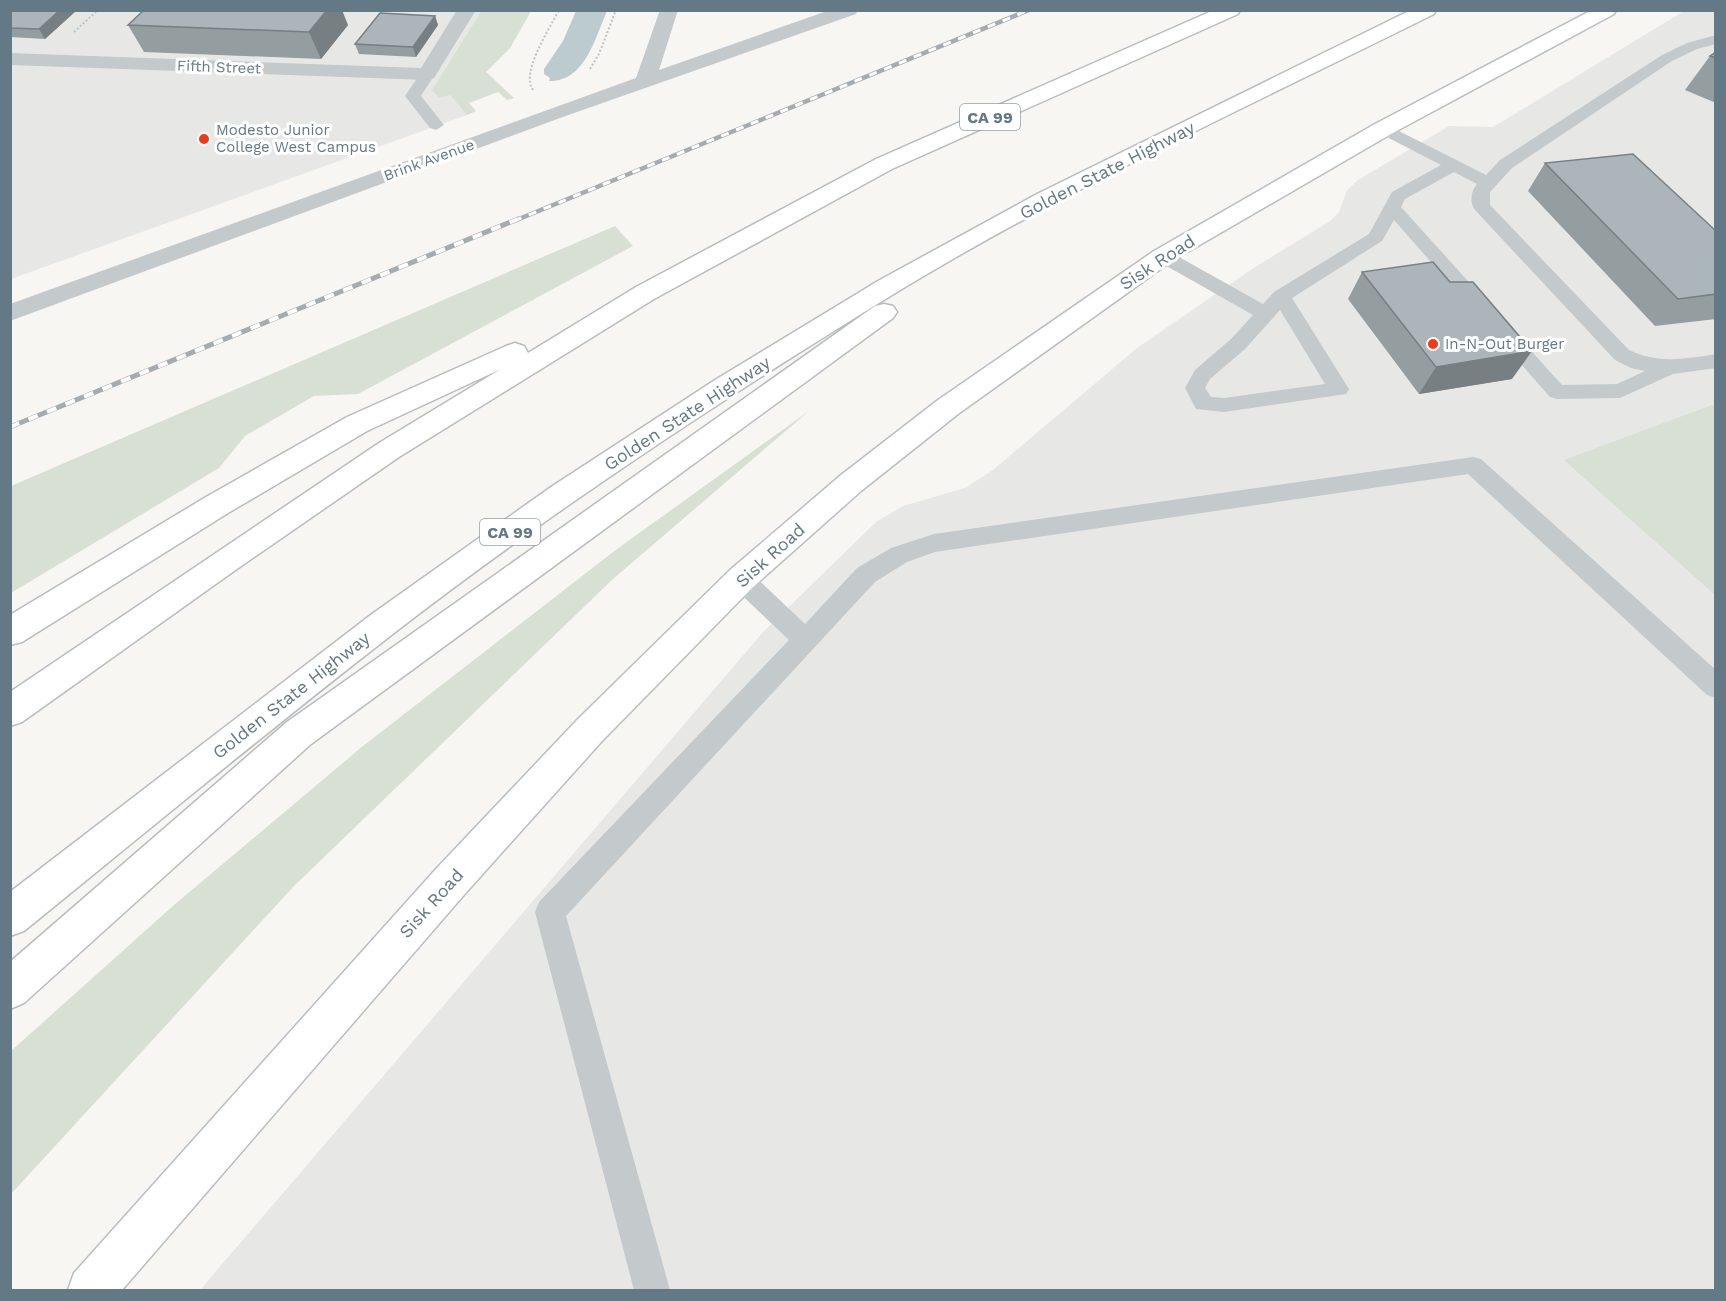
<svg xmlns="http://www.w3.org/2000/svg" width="1726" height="1301" font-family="'Work Sans',sans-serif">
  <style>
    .built { fill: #e7e8e6 }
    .green { fill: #d8dfd3 }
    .water { fill: #bccbce }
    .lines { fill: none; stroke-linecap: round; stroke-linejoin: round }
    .secondary-casing { stroke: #b8bec2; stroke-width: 3 }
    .highway-casing { stroke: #b8bcbf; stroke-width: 3 }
    .path { stroke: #bfc2c4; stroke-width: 2; stroke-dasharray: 2 2; stroke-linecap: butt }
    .lane { fill: #c4c9cb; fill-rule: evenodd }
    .street { fill: #c4c9cb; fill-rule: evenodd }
    .secondary { fill: #fff; fill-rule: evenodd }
    .highway { fill: #fff; fill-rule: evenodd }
    .rail-far1-casing { stroke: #a4acb0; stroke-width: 4.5 }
    .rail-casing { stroke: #a4acb0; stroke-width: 5 }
    .rail-far1 { stroke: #fff; stroke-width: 3; stroke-dasharray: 8; stroke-linecap: butt }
    .rail { stroke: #fff; stroke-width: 4; stroke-dasharray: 10; stroke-linecap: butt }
    .wall { fill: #949da0 }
    .shaded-wall { fill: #787f82 }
    .building { fill: #acb6ba; stroke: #787f82; stroke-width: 1.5 }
    .poi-dot { fill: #f23817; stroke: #fff; stroke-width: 2 }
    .labels { text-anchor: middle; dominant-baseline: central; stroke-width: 6; stroke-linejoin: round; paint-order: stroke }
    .far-street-label { font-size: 15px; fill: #637986; stroke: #fff }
    .far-poi-label { font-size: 15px; fill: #637986; stroke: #fff; text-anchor: start }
    .shield { fill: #fff; stroke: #92a1aa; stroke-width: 1.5 }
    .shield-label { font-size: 16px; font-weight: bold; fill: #637986 }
    .street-label { font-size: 18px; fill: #637986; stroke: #fff }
  </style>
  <rect width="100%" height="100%" fill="#f7f6f3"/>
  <!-- built -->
  <path class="built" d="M10,11H531L510,48L486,72L494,79L451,94L467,115L11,279Z
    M1684,11H1715V1290H200L764,631L876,522L903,506L965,488L993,470L1137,348L1252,269L1330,221L1339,212L1347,190L1358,180L1449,126L1493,127Z"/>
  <!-- green -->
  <path class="green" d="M482,10L531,11L510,48L486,72L514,98L507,100L498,92L469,103L476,111L467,115L450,95L439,98L432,90Z
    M615,226L633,246L358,394L314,396L245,436L219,468L11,593V486Z
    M1712,405L1716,407L1715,595L1564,460Z
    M809,411L613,579L294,886L11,1194V1051L174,905L363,746L617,549Z"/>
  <!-- water -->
  <path class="water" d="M576,11H607C595,38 585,82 549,81L550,78L544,74V69L563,41Z"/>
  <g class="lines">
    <defs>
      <path id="secondary" d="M1592,10H1616L1614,14L1391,134L1172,261L958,414L861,491L752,588L602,741L463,896L122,1290H68L74,1273L435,870L578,719L730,570L841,475L938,400L1154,251L1375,124Z"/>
      <path id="highway" d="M1214,10H1240L1238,14L892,169L654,299L399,457L234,571L22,722L10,726V692L379,443L501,369L367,431L228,513L22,642L10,645V615L206,497L347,417L506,346L515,343L524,346L528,353L636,287L876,159Z
        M1411,10H1436L1434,14C1253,104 1064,190 892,295C721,400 553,510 394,633C269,730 147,831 24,931L10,936V892L372,614L551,487L715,380L878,281L1037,194Z
        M884,304L893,306L897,312L893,318L311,744L24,1003L10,1009V962L287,722L875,306Z"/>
    </defs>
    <!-- secondary casing -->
    <use href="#secondary" class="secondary-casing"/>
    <!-- highway casing -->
    <use href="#highway" class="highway-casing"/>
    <!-- path -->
    <path class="path" d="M74,32L98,10
      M590,69L599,54L616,10
      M533,90C520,73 550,28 559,10"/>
    <!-- lane -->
    <path class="lane" d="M1716,35V44L1697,49L1672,61L1512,168L1490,192V205L1629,350C1658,364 1685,359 1716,354V368L1673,374L1620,398L1557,399L1550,397L1394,220L1382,241L1292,298L1349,389L1346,394L1224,412L1196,409L1185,388L1195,370L1231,339L1253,315L1156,260L1154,256L1156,252H1170L1263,304L1274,292L1369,234L1392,192L1441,165L1377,132L1375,129L1377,126H1389L1486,175L1500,160L1662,55L1687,43ZM1454,172L1477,184C1471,191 1469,202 1475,210L1615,360L1631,368L1645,371L1617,384L1562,385L1401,207L1405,199ZM1280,310L1325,384L1224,398L1211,397L1205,388L1210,379L1245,349Z
      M427,69L435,74L421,96L444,125L436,130L430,128L405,96L422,71Z
      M1473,457L1481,459L1716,670V698L1707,695L1468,474L935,552L907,562L875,582L566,916L670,1290H634L535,912L539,902L789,640L732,586L729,579L732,572L741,569L750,572L805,624L857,568L891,548L934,534Z"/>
    <!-- street -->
    <path class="street" d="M457,10H476L434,78L427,80L10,65V53L421,68Z
      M660,10H678L659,70L830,10H858L856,14L560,118L10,321V304L636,78Z"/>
    <!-- secondary -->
    <use href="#secondary" class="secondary"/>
    <!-- highway -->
    <use href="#highway" class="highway"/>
    <defs>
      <path id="rail-far1" d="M514,221L1029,10"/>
      <path id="rail" d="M10,427L518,219"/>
    </defs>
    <!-- rail-far1 casing -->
    <use href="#rail-far1" class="rail-far1-casing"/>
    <!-- rail casing -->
    <use href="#rail" class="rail-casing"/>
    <!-- rail-far1 -->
    <use href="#rail-far1" class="rail-far1"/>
    <!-- rail -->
    <use href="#rail" class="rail"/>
  </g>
  <!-- wall -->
  <path class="wall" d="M10,10H77L45,39L10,37Z
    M435,16L438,25L416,57L359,54L355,44Z
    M128,25H348L321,59L144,52Z
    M1716,52V103L1685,90L1710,56Z
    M1545,163L1716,231V319L1655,326L1528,191Z
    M1362,272L1512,379L1419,394L1348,299Z"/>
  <!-- shaded-wall -->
  <path class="shaded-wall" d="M60,10H77L45,39L39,29Z
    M327,10H342L348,25L321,59L309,32Z
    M435,16L438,25L416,57L413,47Z
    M1532,351L1512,379L1419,394L1436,367Z"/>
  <!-- building -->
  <path class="building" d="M10,10H60L39,29L10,28Z
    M144,10H327L309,32L128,25Z
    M380,13L435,16L413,47L355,44Z
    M1716,52V58L1710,56Z
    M1633,154L1716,231V294L1678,299L1545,163Z
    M1433,262L1450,282H1473L1532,351L1436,367L1362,272Z"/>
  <!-- markers -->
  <g class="poi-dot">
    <circle cx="204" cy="139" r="6"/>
    <circle cx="1433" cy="344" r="6"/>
  </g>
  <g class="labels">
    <!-- far-street labels -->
    <g class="far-street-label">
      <text transform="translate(219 67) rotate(2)">Fifth Street</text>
      <text transform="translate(429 160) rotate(-20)">Brink Avenue</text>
    </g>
    <!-- far-poi labels -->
    <g class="far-poi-label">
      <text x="216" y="130">Modesto Junior<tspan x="216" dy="17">College West Campus</tspan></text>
      <text x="1445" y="344">In-N-Out Burger</text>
    </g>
    <!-- shield labels -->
    <g class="shield">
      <rect x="960" y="104" width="60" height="26" rx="4.5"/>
      <rect x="480" y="519" width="60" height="26" rx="4.5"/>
    </g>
    <g class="shield-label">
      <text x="990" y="117">CA 99</text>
      <text x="510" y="532">CA 99</text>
    </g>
    <!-- street labels -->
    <g class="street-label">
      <text transform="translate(1107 170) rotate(-27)">Golden State Highway</text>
      <text transform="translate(1157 262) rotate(-33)">Sisk Road</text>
      <text transform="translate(687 413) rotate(-33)">Golden State Highway</text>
      <text transform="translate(770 555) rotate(-42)">Sisk Road</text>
      <text transform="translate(291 695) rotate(-38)">Golden State Highway</text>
      <text transform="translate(431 903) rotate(-48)">Sisk Road</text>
    </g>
  </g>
  <!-- border -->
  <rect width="1726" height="1301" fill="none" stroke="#637986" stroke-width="24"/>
</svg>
